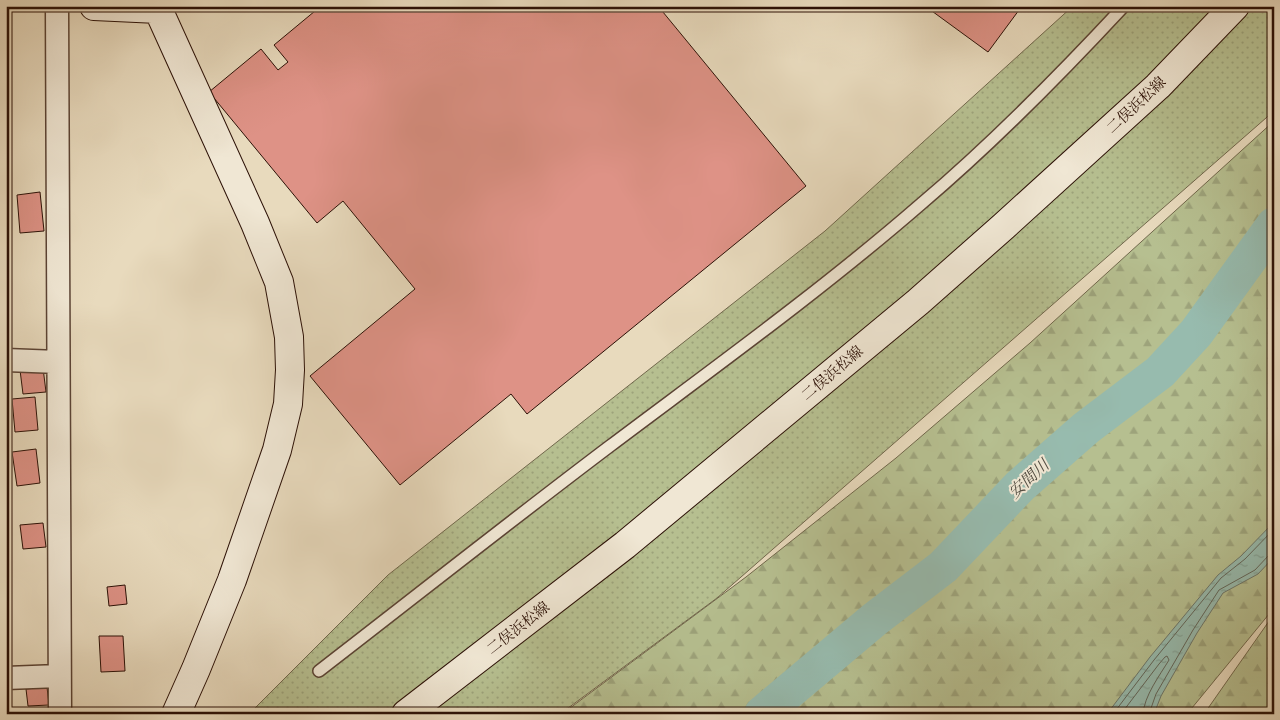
<svg xmlns="http://www.w3.org/2000/svg" width="1280" height="720" font-family="Alegreya,'Noto Serif JP',serif">
  <style>
    .grass { fill: url(#grass-dots); stroke: #71684c }
    .forest { fill: url(#forest-firs); stroke: #71684c }
    .water { fill: url(#water-ripples); stroke: #6c776b }
    .lines { fill: none; stroke-linecap: round; stroke-linejoin: round }
    .shore { stroke: #62665a; stroke-width: 1 }
    .river { stroke: #97bbae; stroke-width: 36 }
    .building { fill: #de9286; stroke: #2c1107 }
    .lane-casing { stroke: #5b4334; stroke-width: 14 }
    .street-casing { stroke: #5b4334; stroke-width: 25 }
    .secondary-casing { stroke: #2c1107; stroke-width: 30 }
    .lane { stroke: #f0e7d4; stroke-width: 11 }
    .street { stroke: #f0e7d4; stroke-width: 22 }
    .secondary { stroke: #f0e7d4; stroke-width: 28 }
    .labels { text-anchor: middle; dominant-baseline: central; stroke-width: 4; stroke-linejoin: round; paint-order: stroke }
    .street-label { font-size: 15px; fill: #2c1107; stroke: #f0e7d4 }
    .water-label { font-size: 16px; font-style: italic; fill: #514c41; stroke: #f0e7d4 }
  </style>
  <defs>
    <pattern id="grass-dots" width="8" height="8" patternUnits="userSpaceOnUse" patternTransform="scale(1.25)"><rect width="8" height="8" fill="#b6bf90"/><path d="M2 2h.1M6 6h.1" fill="none" stroke="#9da37b" stroke-width="1.8" stroke-linecap="round"/></pattern>
    <pattern id="forest-firs" width="22" height="20" patternUnits="userSpaceOnUse" patternTransform="scale(1.25)"><rect width="22" height="20" fill="#b6bf90"/><path d="M5 1l3.5 6h-7zM16 11l3.5 6h-7z" fill="#9da37b"/></pattern>
    <pattern id="water-ripples" width="26" height="14" patternUnits="userSpaceOnUse" patternTransform="scale(1.25)"><rect width="26" height="14" fill="#97bbae"/><path d="M2 4q2-2 4 0t4 0M15 11q2-2 4 0t4 0" fill="none" stroke="#82a094"/></pattern>
  </defs>
  <rect width="100%" height="100%" fill="#e8dabd"/>
  <filter id="stains"><feTurbulence type="fractalNoise" baseFrequency=".004" numOctaves="4"/><feColorMatrix values="0 0 0 0 .2 0 0 0 0 .09 0 0 0 0 .02 0 0 0 .5 -.17"/></filter>
  <radialGradient id="worn" r=".72"><stop offset=".6" stop-color="#630" stop-opacity="0"/><stop offset="1" stop-color="#630" stop-opacity=".3"/></radialGradient>
  <!-- grass -->
  <path class="grass" d="M1073,6H1274V111L717,598L560,714H249L388,575L825,231Z"/>
  <!-- forest -->
  <path class="forest" d="M1274,121V608L1187,714H562L746,577L896,458L1030,343Z
    M1274,614V714H1204Z"/>
  <!-- water -->
  <path class="water" d="M1274,522V557L1258,574L1223,593L1197,633L1161,696L1154,714H1107L1150,657L1218,575L1241,556Z"/>
  <g class="lines">
    <!-- shore -->
    <path class="shore" d="M1113,714L1154,660L1221,578L1245,559L1274,529
      M1121,714L1159,664L1165,657L1167,656L1169,660C1160,675 1144,696 1143,714
      M1149,714L1156,694L1193,630L1219,590L1255,570L1269,555L1274,554"/>
    <!-- river -->
    <path class="river" d="M762,714L875,619L943,567L1020,486L1086,428L1160,372L1196,333L1274,225"/>
  </g>
  <!-- building -->
  <path class="building" d="M321,6H658L806,186L527,414L511,394L400,485L310,376L415,289L343,201L317,223L209,92L261,49L278,70L288,62L274,45Z
    M925,6H1022L988,52Z
    M40,192L44,231L20,233L17,195Z
    M43,368L46,392L23,394L20,370Z
    M35,397L38,430L15,432L12,399Z
    M36,449L40,483L17,486L12,452Z
    M43,523L46,547L23,549L20,525Z
    M125,585L127,604L109,606L107,587Z
    M99,636H123L125,671L101,672Z
    M47,687L49,705L28,706L26,689Z"/>
  <g class="lines">
    <defs>
      <path id="lane" d="M319,671C416,596 512,520 610,446C715,367 822,290 921,204C993,143 1060,75 1124,6"/>
      <path id="street" d="M57,6L60,714
        M6,360L58,362
        M6,678L59,676"/>
      <path id="secondary" d="M94,6L158,9
        M158,9L255,223L279,282L289,337L290,370L288,404L277,450L232,580L196,669L176,714
        M406,714L625,545L918,302L1004,226L1158,86L1235,6"/>
    </defs>
    <!-- lane casing -->
    <use href="#lane" class="lane-casing"/>
    <!-- street casing -->
    <use href="#street" class="street-casing"/>
    <!-- secondary casing -->
    <use href="#secondary" class="secondary-casing"/>
    <!-- lane -->
    <use href="#lane" class="lane"/>
    <!-- street -->
    <use href="#street" class="street"/>
    <!-- secondary -->
    <use href="#secondary" class="secondary"/>
  </g>
  <g class="labels">
    <!-- street labels -->
    <g class="street-label">
      <text transform="translate(1136 105) rotate(-43)">二俣浜松線</text>
      <text transform="translate(832 373) rotate(-40)">二俣浜松線</text>
      <text transform="translate(518 628) rotate(-38)">二俣浜松線</text>
    </g>
    <!-- water labels -->
    <g class="water-label">
      <text transform="translate(1029 479) rotate(-43)">安間川</text>
    </g>
  </g>
  <!-- margin -->
  <rect width="1280" height="720" fill="none" stroke="#e8dabd" stroke-width="25"/>
  <rect x="8" y="8" width="1265" height="705" fill="none" stroke="#2c1107" stroke-width="2.5"/>
  <rect x="12" y="12" width="1255" height="695" fill="none" stroke="#2c1107"/>
  <rect width="100%" height="100%" filter="url(#stains)"/>
  <rect width="100%" height="100%" fill="url(#worn)"/>
</svg>
